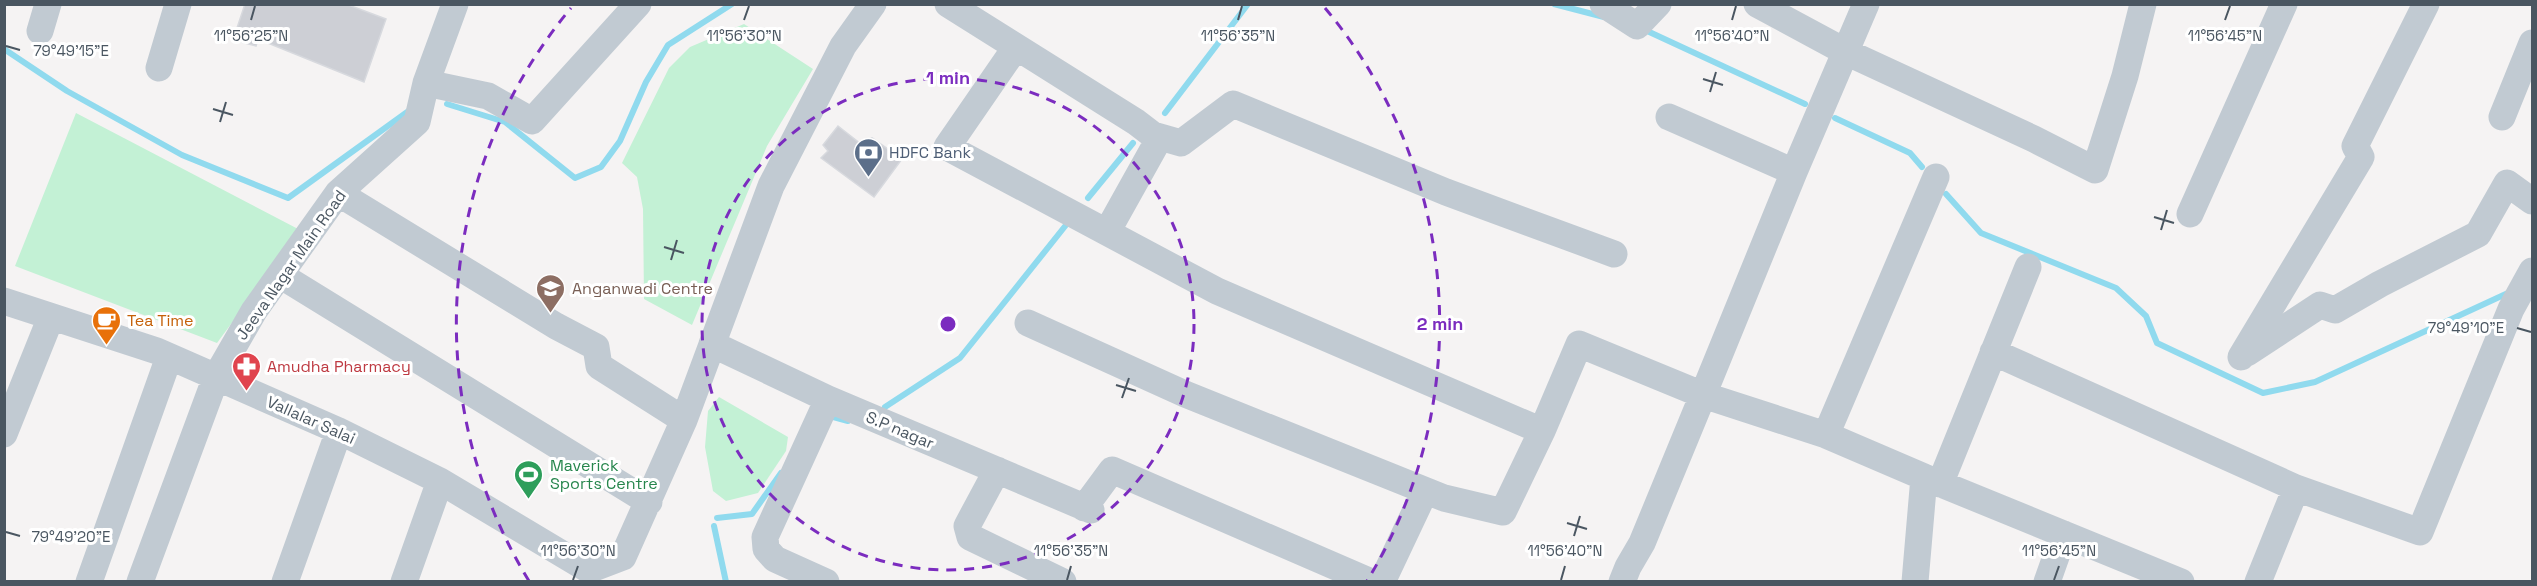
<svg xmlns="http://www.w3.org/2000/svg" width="2537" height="586" font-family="'Space Grotesk',sans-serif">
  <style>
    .green { fill: #c3f1d5 }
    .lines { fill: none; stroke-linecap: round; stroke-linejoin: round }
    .stream { stroke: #90daee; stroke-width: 6 }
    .building { fill: #cdcfd5; stroke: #d7d9de; stroke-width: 1.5 }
    .minor { stroke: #c1cad2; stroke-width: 27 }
    .ticks { fill: none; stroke: #4a5661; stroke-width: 2 }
    .ring { fill: none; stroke: #7b2cbf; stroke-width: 3; stroke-dasharray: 10 8 }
    .labels { text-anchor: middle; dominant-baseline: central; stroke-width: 6; stroke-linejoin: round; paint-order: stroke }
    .service-label { font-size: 16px; fill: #4e5e75; stroke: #fff; text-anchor: start }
    .street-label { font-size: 16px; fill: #4a5661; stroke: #fff }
    .education-label { font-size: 16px; fill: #785e54; stroke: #fff; text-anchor: start }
    .food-label { font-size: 16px; fill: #c56008; stroke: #fff; text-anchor: start }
    .health-label { font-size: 16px; fill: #be3a42; stroke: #fff; text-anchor: start }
    .leisure-label { font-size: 16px; fill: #27864d; stroke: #fff; text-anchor: start }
    .ticks-label { font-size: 15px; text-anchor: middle; fill: #4a5661; stroke: #fff; stroke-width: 6; stroke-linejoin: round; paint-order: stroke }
    .centre { fill: #7b2cbf; stroke: #fff; stroke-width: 3 }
    .ring-label { font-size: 18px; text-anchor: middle; font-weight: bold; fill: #7b2cbf; stroke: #fff; stroke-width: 6; stroke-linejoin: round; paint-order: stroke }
  </style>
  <rect width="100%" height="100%" fill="#f5f3f3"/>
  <!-- green -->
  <path class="green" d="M744,24L813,69L767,146L692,325L644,299L643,209L637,177L622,163L669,68L690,47Z
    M76,113L300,230L217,343L15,266Z
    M719,397L788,437L786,451L758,493L726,501L713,491L705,447L708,411Z"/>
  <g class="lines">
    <!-- stream -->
    <path class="stream" d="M1554,4L1604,17
      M1645,30L1805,104
      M4,49L67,91L182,155L288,198L410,110
      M447,104L505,122L575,178L601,167L620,141L646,82L668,45L732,4
      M1165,113L1248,4
      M1835,118L1910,153L1922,167
      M1946,194L1981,233L2116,288L2146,316L2157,343L2263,393L2315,382L2508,293
      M1088,198L1133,143
      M885,407L960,358L1066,225
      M826,415L848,421
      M717,518L752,514L781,473
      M714,526L726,582"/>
  </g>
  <!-- building -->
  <path class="building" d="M245,4H346L386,19L364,82L258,39L256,46L233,40Z
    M838,126L861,144L872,138L902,159L874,197L821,158L828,151L823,145Z"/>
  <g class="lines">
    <!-- minor -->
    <path class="minor" d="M948,4L1136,122L1153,135L1181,143L1233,104L1446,192L1614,254
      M1603,4L1637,26L1658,4
      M1757,4L1846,52L2034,139L2095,170L2125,76L2143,4
      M1866,4L1794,172L1703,395L1826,435L1924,477L1915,582
      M40,31L48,4
      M1016,47L947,147L1217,291L1542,431
      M159,68L178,4
      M426,83L488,96L532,121L638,4
      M1669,117L1794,172
      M2502,117L2532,43
      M338,193L556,326L596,347L599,366L684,420
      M2190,214L2284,4
      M1107,232L1160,137
      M280,275L649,502
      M4,301L157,351L339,431L440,481L589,570
      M1028,323L1185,394L1444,498L1503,512L1542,431L1579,344L1703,395L1642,543L1628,567L1622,582
      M712,344L828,399L1091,510
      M1993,352L2296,488L2420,532L2511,309L2532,271
      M2247,353L2320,305L2335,310L2380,284L2478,234L2507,183L2532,201
      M2241,357L2361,157L2355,146L2426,4
      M4,434L51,317
      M1826,435L1936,177
      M997,470L967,526L970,537L1063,582
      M1924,477L2181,582
      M1940,484L2028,267
      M1084,508L1112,470L1371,582
      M589,570L623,557L684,420L771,186L843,46L873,4
      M89,582L169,357
      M140,582L216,377L254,311L338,193L417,122L426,83L455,4
      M285,582L339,431
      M404,582L440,481
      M826,582L775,559L766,549L765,537L828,399
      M1382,582L1425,491
      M2047,582L2064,534
      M2258,582L2296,488"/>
  </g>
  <!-- ticks -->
  <path class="ticks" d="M251,20L255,6M744,20L749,6M1238,20L1242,6M1732,20L1736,6M2225,20L2230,6M6,46L20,50M1703,79L1723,85M1710,92L1716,72M213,109L233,115M220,122L226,102M2154,217L2174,223M2161,230L2167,210M664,247L684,253M671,260L677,240M2517,328L2531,332M1116,385L1136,391M1122,398L1129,378M1567,523L1587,529M6,532L20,536M1574,536L1580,516M573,580L578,566M1067,580L1071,566M1561,580L1565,566M2054,580L2059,566"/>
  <!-- distance rings -->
  <g class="ring">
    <circle cx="948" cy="324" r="246"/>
    <path d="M529 581A492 492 0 0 1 571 8M1325 8A492 492 0 0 1 1367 581"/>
  </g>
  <!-- icons -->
  <defs>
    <symbol id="bank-pin" viewBox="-11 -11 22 30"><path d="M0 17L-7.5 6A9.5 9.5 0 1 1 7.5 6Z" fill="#5c6f8a" stroke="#fff"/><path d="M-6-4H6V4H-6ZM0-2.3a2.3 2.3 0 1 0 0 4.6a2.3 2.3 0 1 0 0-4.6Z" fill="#fff"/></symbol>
    <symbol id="school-pin" viewBox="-11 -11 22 30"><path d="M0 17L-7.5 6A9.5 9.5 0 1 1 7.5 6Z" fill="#8d6e63" stroke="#fff"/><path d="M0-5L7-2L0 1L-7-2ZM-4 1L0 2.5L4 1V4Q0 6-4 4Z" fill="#fff"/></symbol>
    <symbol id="cafe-pin" viewBox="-11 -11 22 30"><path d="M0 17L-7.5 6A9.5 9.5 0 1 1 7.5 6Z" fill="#e8710a" stroke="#fff"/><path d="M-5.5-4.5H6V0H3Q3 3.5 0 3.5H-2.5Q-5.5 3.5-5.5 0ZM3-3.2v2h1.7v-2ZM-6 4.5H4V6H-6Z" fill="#fff"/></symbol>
    <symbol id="pharmacy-pin" viewBox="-11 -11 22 30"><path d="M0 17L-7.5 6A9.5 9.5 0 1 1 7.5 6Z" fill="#e0444e" stroke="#fff"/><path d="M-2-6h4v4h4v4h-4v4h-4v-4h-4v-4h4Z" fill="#fff"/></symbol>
    <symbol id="stadium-pin" viewBox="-11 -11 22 30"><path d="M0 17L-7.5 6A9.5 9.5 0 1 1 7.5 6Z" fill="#2e9e5b" stroke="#fff"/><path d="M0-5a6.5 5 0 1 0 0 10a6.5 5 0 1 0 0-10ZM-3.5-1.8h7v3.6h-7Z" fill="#fff"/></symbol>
  </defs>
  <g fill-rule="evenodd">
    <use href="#bank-pin" x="852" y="136" width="33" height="45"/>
    <use href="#school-pin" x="534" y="272" width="33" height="45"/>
    <use href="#cafe-pin" x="90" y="304" width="33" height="45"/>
    <use href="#pharmacy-pin" x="230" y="350" width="33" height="45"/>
    <use href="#stadium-pin" x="512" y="458" width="33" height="45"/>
  </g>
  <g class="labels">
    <!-- service labels -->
    <g class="service-label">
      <text x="889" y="152">HDFC Bank</text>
    </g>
    <!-- street labels -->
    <g class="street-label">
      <text transform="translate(291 265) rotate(-55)">Jeeva Nagar Main Road</text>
      <text transform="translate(311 420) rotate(24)">Vallalar Salai</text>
      <text transform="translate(900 430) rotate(23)">S.P nagar</text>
    </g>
    <!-- education labels -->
    <g class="education-label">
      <text x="572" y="288">Anganwadi Centre</text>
    </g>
    <!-- food labels -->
    <g class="food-label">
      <text x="127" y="320">Tea Time</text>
    </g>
    <!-- health labels -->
    <g class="health-label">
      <text x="267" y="366">Amudha Pharmacy</text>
    </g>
    <!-- leisure labels -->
    <g class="leisure-label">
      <text x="550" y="465">Maverick<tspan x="550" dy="18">Sports Centre</tspan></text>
    </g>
  </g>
  <g class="ticks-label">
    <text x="251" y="41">11°56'25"N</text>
    <text x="744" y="41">11°56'30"N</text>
    <text x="1238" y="41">11°56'35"N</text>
    <text x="1732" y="41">11°56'40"N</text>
    <text x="2225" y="41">11°56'45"N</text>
    <text x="71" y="56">79°49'15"E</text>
    <text x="2466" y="333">79°49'10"E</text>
    <text x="71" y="542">79°49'20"E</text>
    <text x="578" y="556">11°56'30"N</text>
    <text x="1071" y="556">11°56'35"N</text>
    <text x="1565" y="556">11°56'40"N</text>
    <text x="2059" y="556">11°56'45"N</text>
  </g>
  <circle cx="948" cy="324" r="9" class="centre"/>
  <g class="ring-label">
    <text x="948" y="84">1 min</text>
    <text x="1440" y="330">2 min</text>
  </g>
  <!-- border -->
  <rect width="2537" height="586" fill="none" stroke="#4a5661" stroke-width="12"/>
</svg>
